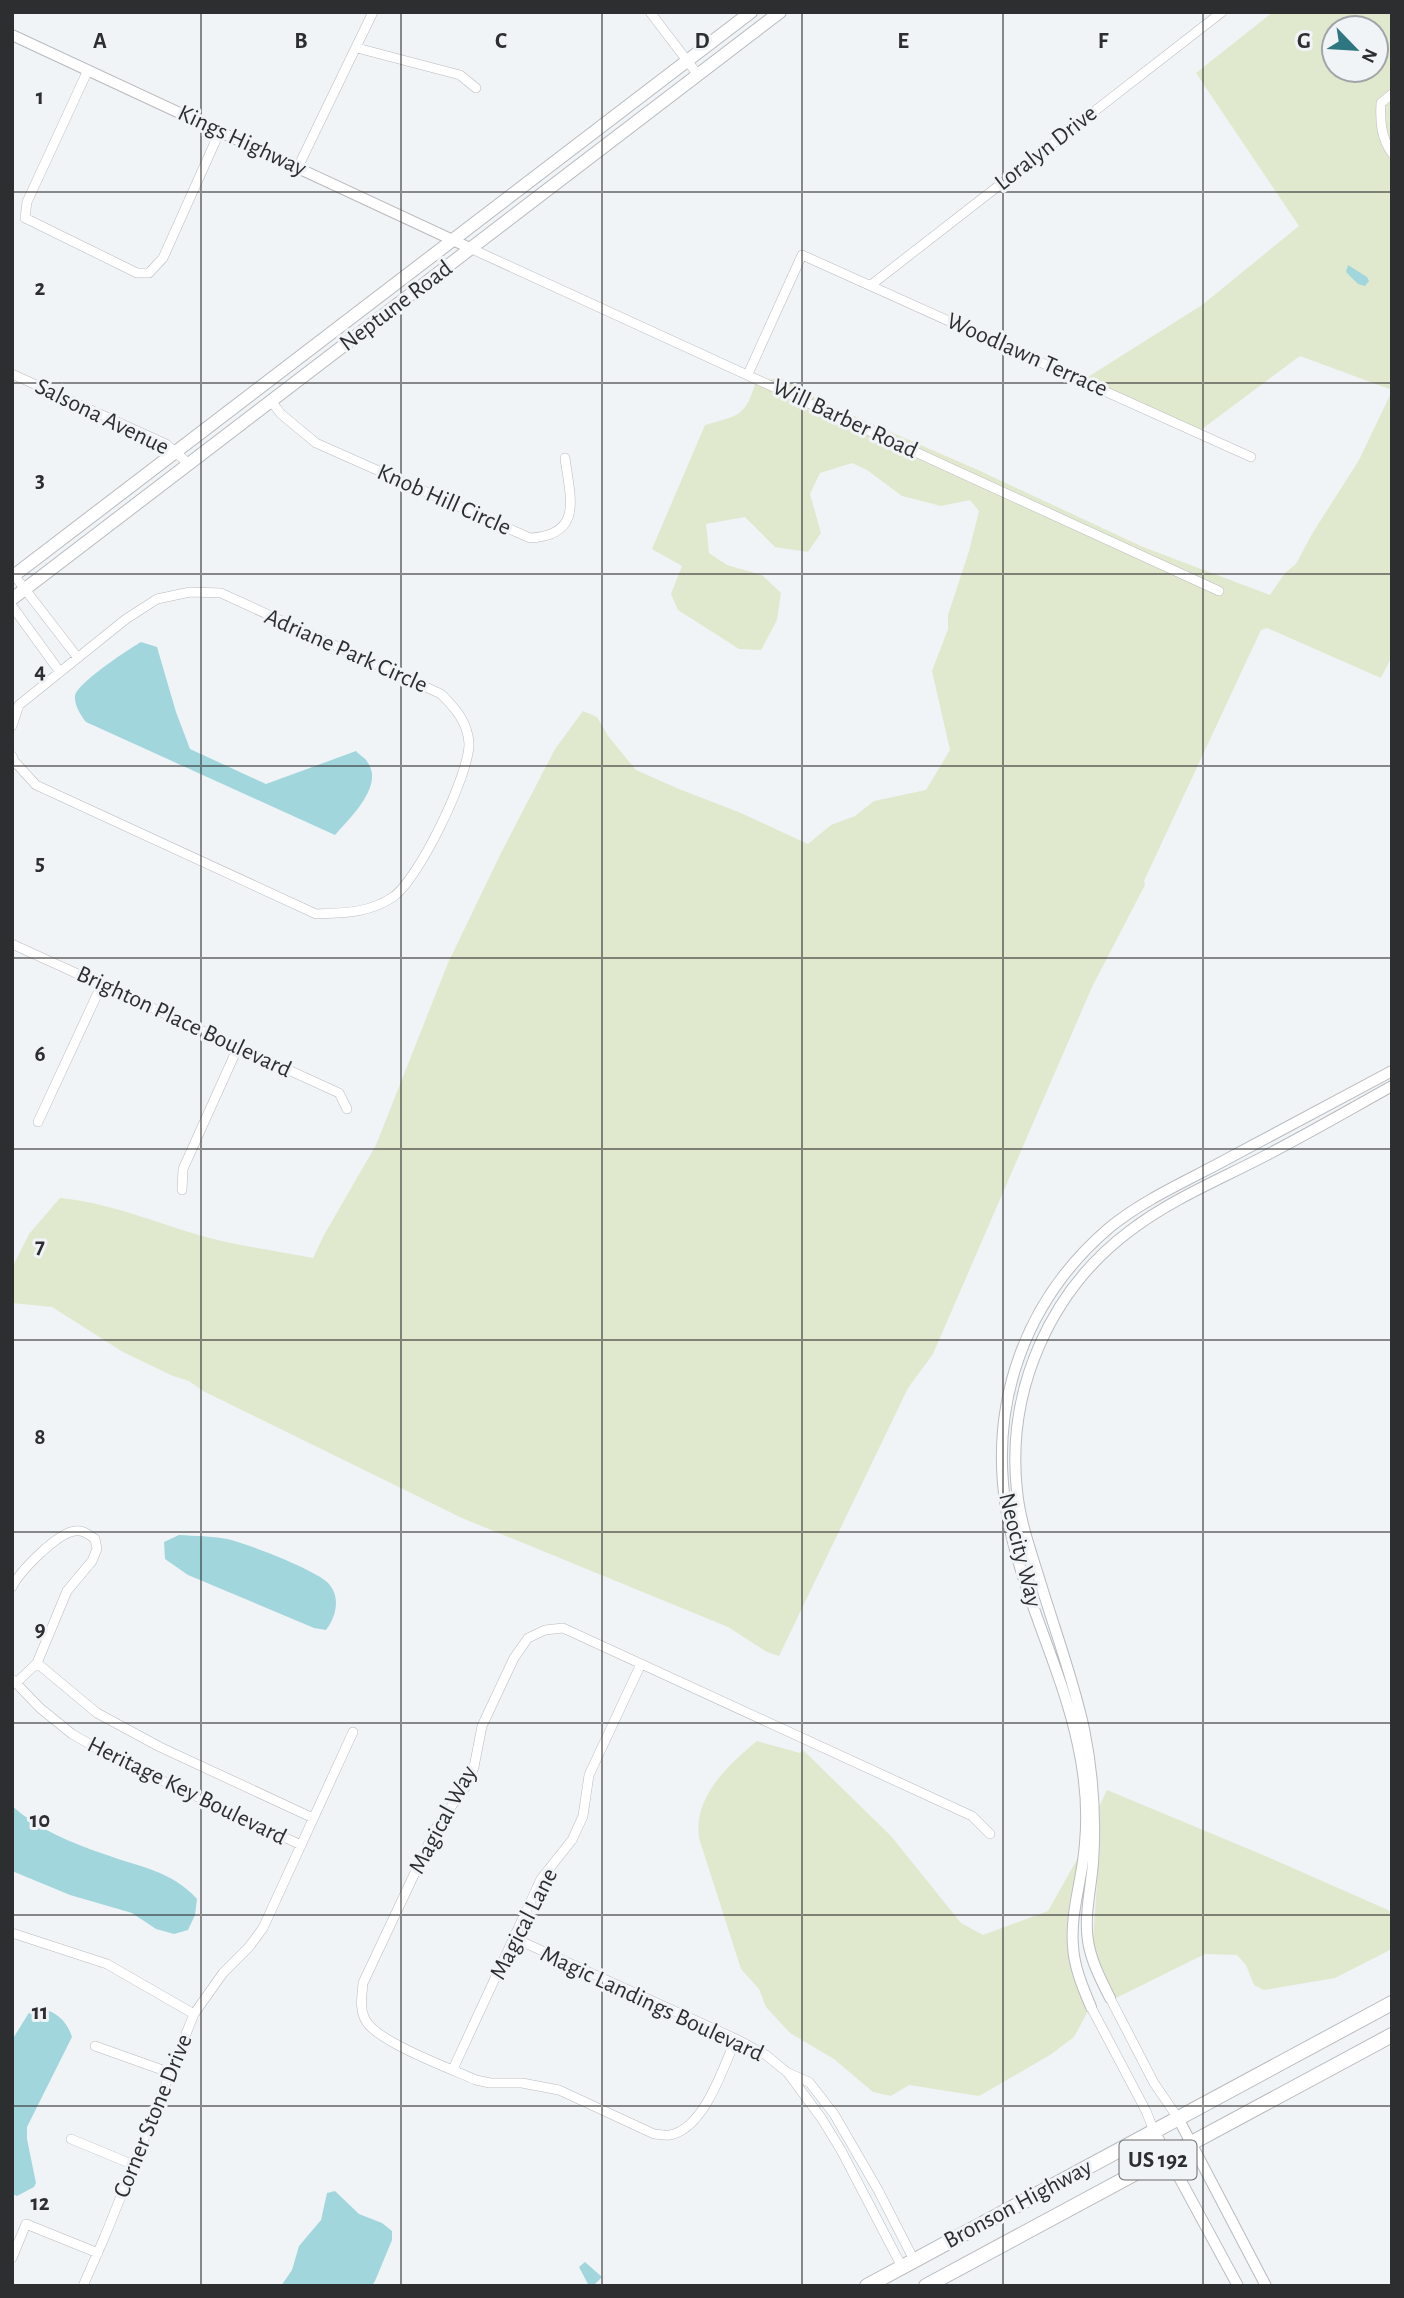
<svg xmlns="http://www.w3.org/2000/svg" width="1404" height="2298" font-family="'Alegreya Sans',sans-serif">
  <style>
    .green { fill: #e0e9cd; fill-rule: evenodd }
    .water { fill: #a2d6dd }
    .lines { fill: none; stroke-linecap: round; stroke-linejoin: round }
    .minor-casing { stroke: #b8bbbf; stroke-width: 10 }
    .tertiary-casing { stroke: #b8bbbf; stroke-width: 12 }
    .secondary-casing { stroke: #b8bbbf; stroke-width: 14 }
    .trunk-casing { stroke: #b8bbbf; stroke-width: 16 }
    .minor { stroke: #fff; stroke-width: 9 }
    .tertiary { stroke: #fff; stroke-width: 10 }
    .secondary { stroke: #fff; stroke-width: 12 }
    .trunk { stroke: #fff; stroke-width: 14 }
    .grid { fill: none; stroke: #2d2e2f; stroke-width: 2; stroke-opacity: 0.55 }
    .labels { text-anchor: middle; dominant-baseline: central; stroke-width: 6; stroke-linejoin: round; paint-order: stroke }
    .shield { fill: #f0f4f7; stroke: #68696b; stroke-width: 2 }
    .shield-label { font-size: 23px; font-weight: bold; fill: #2d2e2f }
    .street-label { font-size: 24px; fill: #2d2e2f; stroke: #f0f4f7 }
    .grid-label { font-size: 23px; text-anchor: middle; font-weight: bold; fill: #2d2e2f; stroke: #f0f4f7; stroke-width: 6; stroke-linejoin: round; paint-order: stroke }
  </style>
  <rect width="100%" height="100%" fill="#f0f4f7"/>
  <!-- green -->
  <path class="green" d="M1273,12H1392V390L1300,356L1194,435L1080,382L1202,305L1299,226L1196,73ZM1334,28H1376V70H1334Z
    M780,377L822,402L978,470L1143,547L1270,595L1285,573L1296,564L1312,534L1359,460L1392,391V656L1381,678L1267,628L1261,630L1144,881L1145,885L1092,987L933,1354L908,1388L779,1656L767,1652L728,1627L462,1518L203,1391L189,1381L173,1376L123,1352L52,1307L12,1303V1268L29,1234L60,1198C119,1204 166,1228 222,1241C252,1248 283,1252 313,1258L324,1235L376,1145L448,963L501,853L555,749L583,711L597,717L608,736L636,770L679,789L741,813L808,844L831,825L855,816L874,801L926,790L950,750L932,671L948,629V615L969,551L979,511L970,500L941,506L902,496L867,470L852,463L820,473L810,494L821,533L808,552L775,547L745,517L706,524L709,553L727,565L762,575L781,593L777,620L761,650L739,649L678,610L671,594L682,566L652,549L705,425C736,416 745,418 755,384Z
    M757,1741L800,1753L803,1750L891,1836L961,1923L983,1935L1048,1911L1079,1856C1074,1886 1063,1918 1068,1949C1071,1971 1079,1991 1088,2011L1074,2037L1050,2055L979,2096L909,2085L891,2096L873,2092L834,2059L790,2033L766,2007L759,1989L741,1969L699,1838C693,1797 728,1765 757,1741Z
    M1107,1790L1263,1855L1388,1910L1392,1914V1949L1335,1978L1264,1990L1254,1985L1246,1965L1237,1955L1205,1954L1116,1998L1100,1966L1093,1940L1100,1840L1099,1807Z"/>
  <!-- water -->
  <path class="water" d="M1348,265L1367,277L1369,281L1365,286L1358,284L1346,272Z
    M141,642L157,647L176,712L190,749L266,784L356,751C359,755 366,758 368,763C384,786 349,819 335,835L86,722C81,716 74,705 75,696C77,683 129,649 141,642Z
    M179,1535C195,1536 212,1536 227,1539C246,1543 313,1569 327,1582C341,1595 337,1616 326,1630L314,1628L188,1575L165,1559L164,1542Z
    M12,1806C38,1829 71,1843 104,1854C138,1867 171,1870 197,1899L195,1915L188,1930L174,1934L156,1929L132,1913L70,1895L12,1871Z
    M42,2008C57,2013 67,2021 72,2037L27,2127V2139L36,2183L34,2187L17,2196L12,2194V2040L30,2011Z
    M335,2191L359,2214L382,2223L392,2231V2240L375,2281L372,2286H281L292,2270L299,2246L321,2220L327,2193Z
    M585,2262L602,2277L593,2286H589L579,2267Z"/>
  <g class="lines">
    <defs>
      <path id="minor" d="M650,12L698,75
        M357,48L460,75L476,88
        M88,70L27,202L25,218L137,273H149L163,258L220,131
        M1392,94L1381,103C1380,121 1381,138 1392,153
        M298,167L373,12
        M472,249L1219,591
        M871,285L1222,12
        M12,374L166,444L189,464
        M748,374L802,255L1251,457
        M271,401L281,414L316,443L530,538C584,535 570,497 565,458
        M14,575L78,658
        M12,606L60,672
        M12,726L19,705L126,619L157,599L190,592L221,593L441,694C455,708 468,722 469,744C469,775 419,879 393,897C369,913 345,913 316,914L36,785L14,761L12,756
        M12,944L339,1093L347,1109
        M38,1122L102,984
        M182,1190L183,1169L238,1047
        M12,1587C20,1571 57,1533 75,1531C83,1530 88,1534 95,1539L97,1549L92,1561L67,1591L37,1663
        M13,1680L40,1708L72,1734L116,1759L301,1845
        M16,1683L37,1663L97,1713L160,1747L313,1818
        M12,1933L107,1964L194,2014
        M514,1938L736,2039L766,2055L788,2073L809,2082L813,2087L834,2114L878,2190L914,2260
        M1110,1998L1154,2083L1178,2118
        M1091,2007L1146,2111L1154,2131
        M736,2039C723,2067 705,2128 670,2135C666,2136 659,2134 654,2134L559,2090L522,2083H490L476,2080C451,2069 378,2042 366,2021C359,2009 362,1996 363,1983L436,1828L466,1786L474,1767L482,1726L514,1658L528,1638L545,1630L563,1628L972,1816L990,1834
        M95,2046L171,2073
        M453,2069L541,1879L572,1840L583,1816L589,1775L641,1664
        M788,2073L822,2119L842,2152L902,2267
        M71,2139L134,2165
        M12,2258L26,2224L98,2253
        M83,2286L105,2236L194,2014L223,1973L249,1947L263,1928L353,1732"/>
      <path id="tertiary" d="M12,35L472,249
        M1110,1998C1101,1980 1091,1961 1088,1941C1084,1916 1091,1888 1093,1863C1096,1818 1093,1773 1084,1729C1073,1678 1054,1628 1039,1578C1030,1549 1020,1521 1017,1491C1006,1390 1050,1290 1131,1230C1169,1201 1216,1181 1259,1159C1304,1136 1347,1111 1392,1086
        M1091,2007C1083,1988 1074,1967 1073,1946C1070,1912 1083,1877 1085,1843C1088,1811 1085,1777 1078,1745C1061,1664 1019,1590 1006,1508C989,1401 1026,1299 1109,1228C1144,1199 1189,1180 1229,1158C1283,1129 1337,1100 1392,1071
        M1178,2118L1266,2286
        M1154,2131L1238,2286"/>
      <path id="secondary" d="M12,577L751,12
        M12,599L780,12"/>
      <path id="trunk" d="M867,2286L1392,2003
        M926,2286L1392,2035"/>
    </defs>
    <!-- minor casing -->
    <use href="#minor" class="minor-casing"/>
    <!-- tertiary casing -->
    <use href="#tertiary" class="tertiary-casing"/>
    <!-- secondary casing -->
    <use href="#secondary" class="secondary-casing"/>
    <!-- trunk casing -->
    <use href="#trunk" class="trunk-casing"/>
    <!-- minor -->
    <use href="#minor" class="minor"/>
    <!-- tertiary -->
    <use href="#tertiary" class="tertiary"/>
    <!-- secondary -->
    <use href="#secondary" class="secondary"/>
    <!-- trunk -->
    <use href="#trunk" class="trunk"/>
  </g>
  <!-- grid -->
  <path class="grid" d="M201,12V2286M401,12V2286M602,12V2286M802,12V2286M1003,12V2286M1203,12V2286M12,192H1392M12,383H1392M12,574H1392M12,766H1392M12,958H1392M12,1149H1392M12,1340H1392M12,1532H1392M12,1723H1392M12,1915H1392M12,2106H1392"/>
  <g class="labels">
    <!-- shield labels -->
    <rect class="shield" x="1119.5" y="2140.5" width="77" height="39" rx="5"/>
    <g class="shield-label">
      <text x="1158" y="2160">US 192</text>
    </g>
    <!-- street labels -->
    <g class="street-label">
      <text transform="translate(242 141) rotate(25)">Kings Highway</text>
      <text transform="translate(1046 148) rotate(-38)">Loralyn Drive</text>
      <text transform="translate(396 306) rotate(-37)">Neptune Road</text>
      <text transform="translate(1027 355) rotate(24)">Woodlawn Terrace</text>
      <text transform="translate(102 417) rotate(26)">Salsona Avenue</text>
      <text transform="translate(845 419) rotate(25)">Will Barber Road</text>
      <text transform="translate(444 500) rotate(24)">Knob Hill Circle</text>
      <text transform="translate(346 651) rotate(24)">Adriane Park Circle</text>
      <text transform="translate(184 1022) rotate(25)">Brighton Place Boulevard</text>
      <text transform="translate(1020 1550) rotate(76)">Neocity Way</text>
      <text transform="translate(187 1791) rotate(26)">Heritage Key Boulevard</text>
      <text transform="translate(443 1820) rotate(-62)">Magical Way</text>
      <text transform="translate(524 1924) rotate(-63)">Magical Lane</text>
      <text transform="translate(652 2004) rotate(25)">Magic Landings Boulevard</text>
      <text transform="translate(153 2116) rotate(-68)">Corner Stone Drive</text>
      <text transform="translate(1018 2204) rotate(-28)">Bronson Highway</text>
    </g>
  </g>
  <g class="grid-label">
    <text x="100" y="48">A</text>
    <text x="301" y="48">B</text>
    <text x="501" y="48">C</text>
    <text x="702" y="48">D</text>
    <text x="903" y="48">E</text>
    <text x="1103" y="48">F</text>
    <text x="1304" y="48">G</text>
    <text x="40" y="104">1</text>
    <text x="40" y="295">2</text>
    <text x="40" y="487">3</text>
    <text x="40" y="678">4</text>
    <text x="40" y="870">5</text>
    <text x="40" y="1061">6</text>
    <text x="40" y="1253">7</text>
    <text x="40" y="1444">8</text>
    <text x="40" y="1636">9</text>
    <text x="40" y="1827">10</text>
    <text x="40" y="2019">11</text>
    <text x="40" y="2210">12</text>
  </g>
  <!-- border -->
  <rect width="1404" height="2298" fill="none" stroke="#2d2e2f" stroke-width="28"/>
  <!-- north arrow -->
  <g transform="translate(1355 49) rotate(115)"><circle r="33" fill="#f0f4f7" stroke="#a2a5a7" stroke-width="2"/>
  <path d="M0-5L12 26L0 18L-12 26Z" fill="#2f7780"/>
  <text y="-10" font-size="19" font-weight="bold" text-anchor="middle" fill="#2d2e2f">N</text>
  </g>
</svg>
